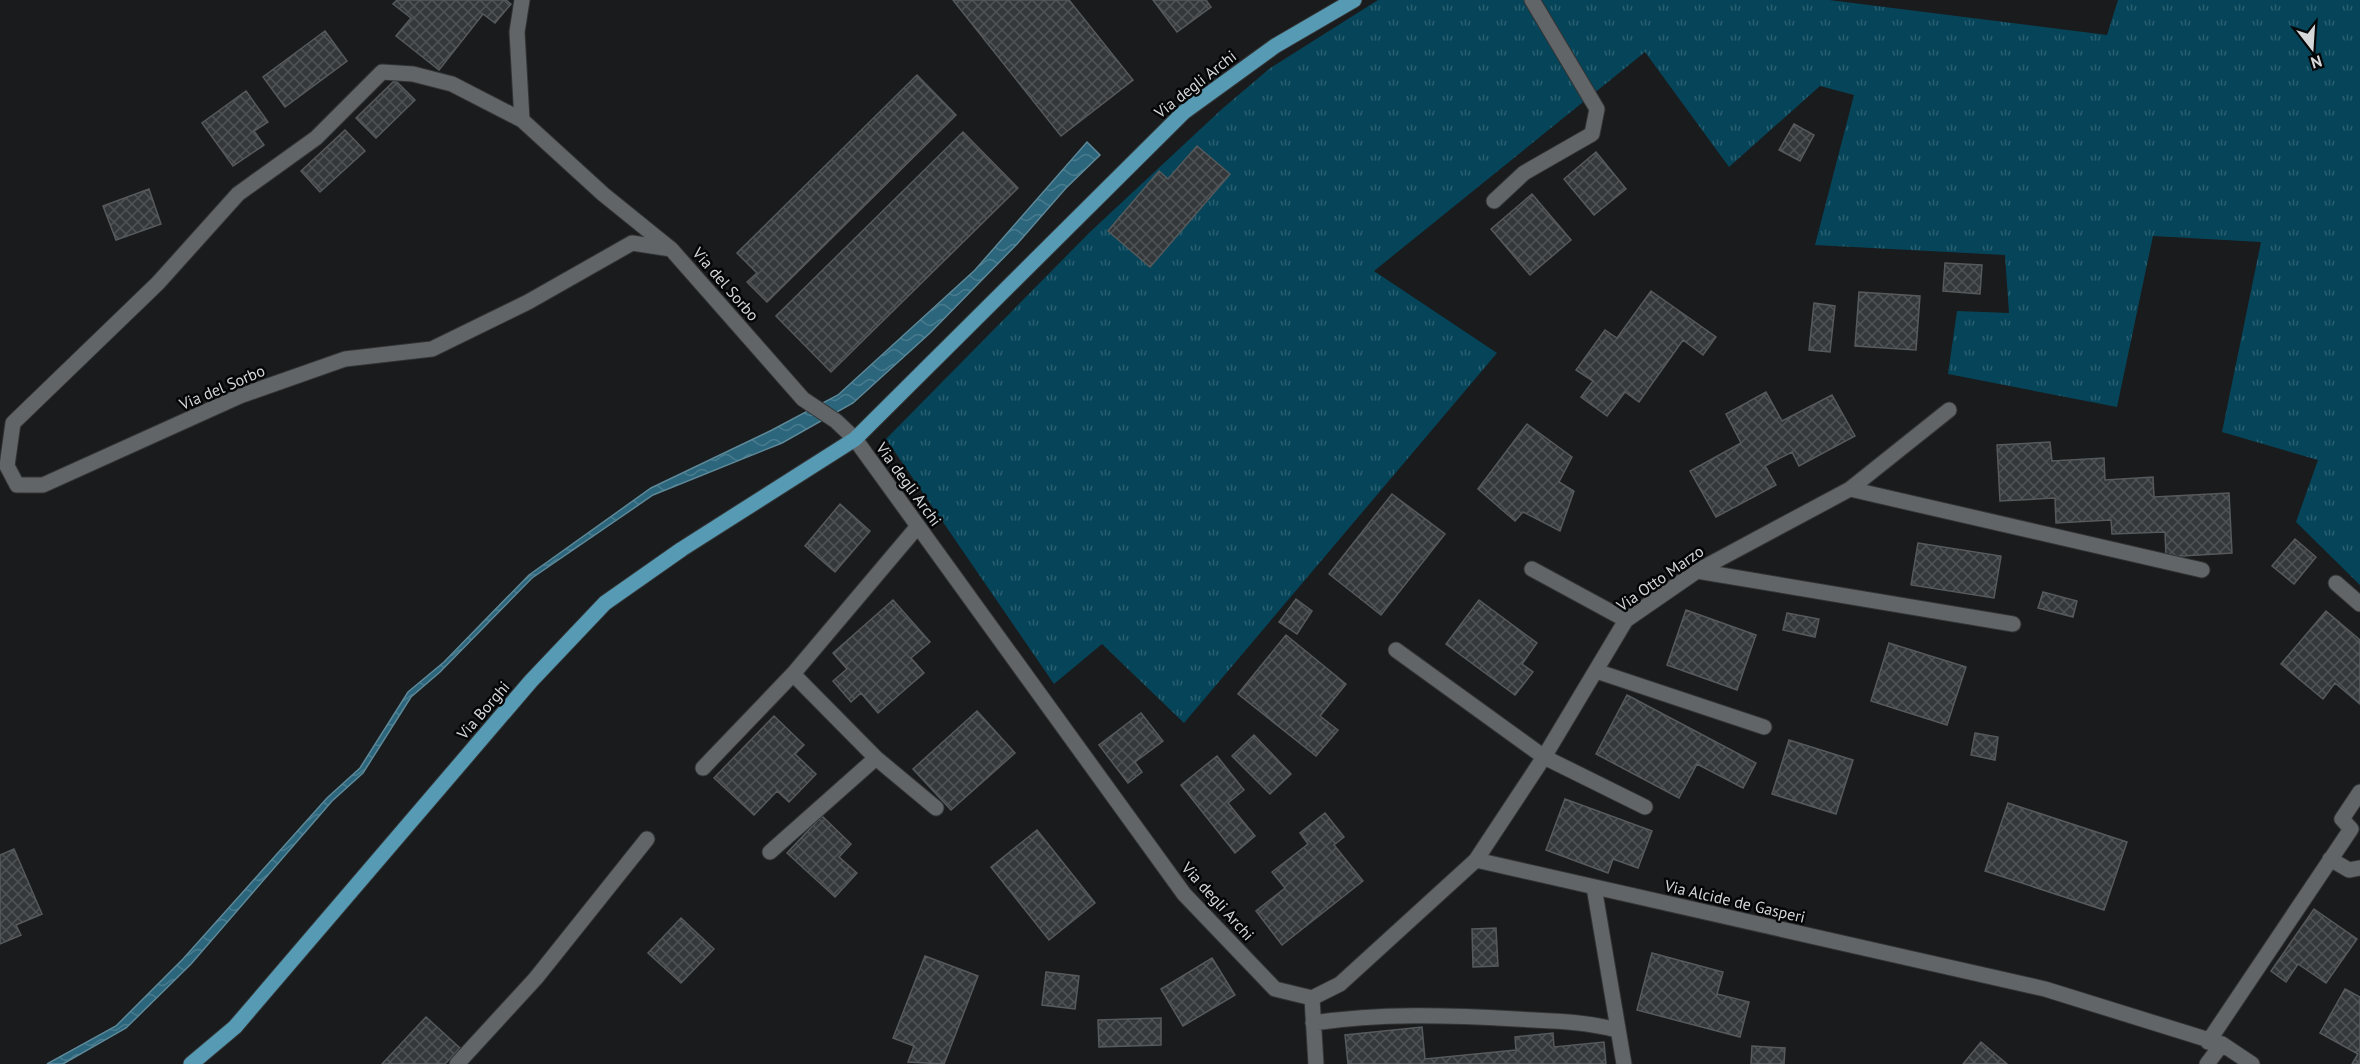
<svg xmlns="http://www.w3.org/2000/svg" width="2360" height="1064" font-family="'PT Sans',sans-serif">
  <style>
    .grass { fill: url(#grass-tufts) }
    .water { fill: url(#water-waves); stroke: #5e8898; stroke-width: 1.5 }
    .building { fill: url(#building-cross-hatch); stroke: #575a5c; stroke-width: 1.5 }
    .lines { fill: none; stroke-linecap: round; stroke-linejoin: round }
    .minor-casing { stroke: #333435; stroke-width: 17 }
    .major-casing { stroke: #333435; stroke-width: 17 }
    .minor { stroke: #626567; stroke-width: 15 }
    .major { stroke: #579ab3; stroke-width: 15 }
    .labels { text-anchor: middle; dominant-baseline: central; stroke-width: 5; stroke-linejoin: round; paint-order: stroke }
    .street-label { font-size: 16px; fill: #d5d7d8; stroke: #050607 }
  </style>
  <defs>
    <pattern id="grass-tufts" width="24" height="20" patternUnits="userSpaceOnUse" patternTransform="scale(1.5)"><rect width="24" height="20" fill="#064559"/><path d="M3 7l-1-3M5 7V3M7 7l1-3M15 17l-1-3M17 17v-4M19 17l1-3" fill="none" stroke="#295f70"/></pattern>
    <pattern id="water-waves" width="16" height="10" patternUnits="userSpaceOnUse" patternTransform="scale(1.5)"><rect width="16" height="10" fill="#2b667c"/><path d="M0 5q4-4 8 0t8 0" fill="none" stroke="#497b8e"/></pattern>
    <pattern id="building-cross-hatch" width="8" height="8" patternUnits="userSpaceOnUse" patternTransform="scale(1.5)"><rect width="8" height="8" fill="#35383a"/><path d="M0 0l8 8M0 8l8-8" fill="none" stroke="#515456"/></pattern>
  </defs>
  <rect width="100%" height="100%" fill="#191b1d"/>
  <!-- grass -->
  <path class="grass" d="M1378,0H1829L2107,35L2118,0H2360V585L2296,522L2318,460L2222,432L2261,242L2153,236L2117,407L1948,374L1957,311L2009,313L2005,255L1815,245L1854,95L1820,86L1729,167L1645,52L1374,271L1497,353L1184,723L1102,644L1054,684L886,439L1089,233L1222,109L1269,69Z"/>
  <!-- water -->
  <path class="water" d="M1087,142L1100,155L1066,188L1017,244L930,333L853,403L782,443L653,495L532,578L440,672L411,697L363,773L332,801L191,964L126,1028L63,1064H47L116,1026L183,959L327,798L360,768L408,692L444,662L529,575L651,488L772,430L838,395L975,270Z"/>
  <!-- building -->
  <path class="building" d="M397,0H506L511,4L495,23L483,14L439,70L396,36L411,18L393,4Z
    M953,0H1069L1133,80L1061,136Z
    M1153,0H1206L1211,7L1177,32Z
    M325,31L347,61L285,107L263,77Z
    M917,75L956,115L767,302L747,282L757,273L737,253Z
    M395,80L415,100L376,138L356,118Z
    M246,91L268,122L254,131L264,145L233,166L202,123Z
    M1794,124L1814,135L1800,161L1779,150Z
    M345,130L365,151L320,192L301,171Z
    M963,132L1018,188L831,372L776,316Z
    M1197,146L1230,174L1150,267L1108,231L1159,171L1168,179Z
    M1596,152L1626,189L1594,215L1564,179Z
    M149,189L161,224L116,240L103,206Z
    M1532,194L1571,240L1530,275L1491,229Z
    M1945,263L1982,265L1980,294L1943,291Z
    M1651,291L1716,337L1703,355L1683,340L1639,402L1625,392L1607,416L1581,397L1593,381L1576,370L1605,330L1617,338Z
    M1859,292L1920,296L1916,350L1855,346Z
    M1814,303L1835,306L1830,352L1809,350Z
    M1766,392L1782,421L1832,395L1855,436L1799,466L1792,452L1765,466L1776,485L1716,517L1690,471L1741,443L1726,414Z
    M1527,424L1572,457L1559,482L1574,491L1560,531L1523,512L1515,521L1478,489Z
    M2050,442L2052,461L2104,458L2105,480L2153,477L2154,497L2229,493L2232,553L2166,557L2165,532L2112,534L2111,520L2056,523L2055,498L2000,501L1997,445Z
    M1392,494L1445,534L1381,615L1329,574Z
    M840,504L870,531L835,572L805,546Z
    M2295,539L2316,557L2294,584L2272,566Z
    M1918,543L2001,556L1994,598L1911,585Z
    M2043,592L2077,601L2073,617L2038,608Z
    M1296,599L1312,611L1297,634L1279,622Z
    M893,600L930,642L911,658L924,673L878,713L861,693L851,702L833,681L847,669L833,653Z
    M1479,600L1537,643L1522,664L1533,672L1515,695L1446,644Z
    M1686,610L1756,635L1737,690L1667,665Z
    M2326,611L2360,640V704L2335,683L2323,699L2281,664Z
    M1787,613L1819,619L1815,637L1783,630Z
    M1286,635L1346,684L1320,716L1338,730L1316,756L1238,694Z
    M1889,643L1966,667L1947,725L1871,701Z
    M1627,695L1756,763L1743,788L1697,764L1679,798L1596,754Z
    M977,711L1015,753L951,810L913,769Z
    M1141,713L1163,741L1135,762L1142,772L1128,783L1099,745Z
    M774,716L804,745L795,754L816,774L789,802L777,791L754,815L714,778Z
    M1975,733L1998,737L1995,760L1971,755Z
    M1254,735L1291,774L1270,794L1232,756Z
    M1789,740L1853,760L1836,814L1772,794Z
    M1217,756L1244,790L1228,803L1255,836L1235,853L1181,785Z
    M1565,799L1652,831L1638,868L1613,859L1608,873L1546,850Z
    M2008,803L2127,842L2104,910L1985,871Z
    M1325,813L1344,837L1334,845L1363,881L1282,945L1256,911L1285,888L1272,872L1308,844L1300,833Z
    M822,816L851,844L839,857L857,873L835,897L787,853Z
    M1037,830L1095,903L1049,940L991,867Z
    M14,849L42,914L16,925L21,935L0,944V855Z
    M2314,909L2357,939L2326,983L2298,964L2286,982L2271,971Z
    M681,918L714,949L681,983L648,953Z
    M1496,928L1498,966L1473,967L1472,929Z
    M1652,953L1723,972L1717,994L1749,1002L1740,1037L1637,1010Z
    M925,956L978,976L944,1064L908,1062L914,1046L893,1038Z
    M1212,958L1235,995L1183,1026L1161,989Z
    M1046,972L1079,976L1075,1009L1042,1005Z
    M2345,989L2360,997V1064H2352L2358,1054L2320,1033Z
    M426,1017L460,1048L445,1064H382Z
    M1161,1018V1045L1099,1047L1098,1020Z
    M1422,1027L1425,1059L1516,1050L1515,1037L1553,1033L1554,1047L1604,1042L1606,1064H1348L1345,1035Z
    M1981,1042L2007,1064H1963Z
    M1752,1046L1785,1048L1784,1064H1751Z"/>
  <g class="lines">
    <defs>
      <path id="minor" d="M522,120L517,32L522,0
        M1494,201L1524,173L1592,134L1597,109L1532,0
        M671,249L603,194L522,120L452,84L413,74L382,72L316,138L238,194L158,283L13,423L7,466L17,485H43L240,396L345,359L432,349L528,302L632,243L671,249L803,399L836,421L855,439L1184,894L1275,989L1312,998
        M1850,489L2202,570
        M1532,569L1626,620
        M1697,571L2013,624
        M2336,583L2360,604
        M1396,650L1544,757L1645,807
        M1596,671L1764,727
        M793,674L876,758L936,808
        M703,768L793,674L918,526
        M770,852L876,758
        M2330,859L2349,870L2360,868
        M1476,860L1544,757L1626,620L1697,571L1850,489L1949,410
        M1594,887L1624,1064
        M1312,998L1340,984L1476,860L2045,989L2222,1044L2252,1064
        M1312,998L1316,1064
        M1313,1023C1381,1013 1448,1015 1516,1019C1551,1021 1584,1021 1617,1030
        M2208,1042L2351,829L2342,819L2360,792
        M457,1064L536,978L647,839
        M2207,1064L2222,1044"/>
      <path id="major" d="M191,1064L235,1027L531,681L605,603L682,549L855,439L1184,112L1275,46L1354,0"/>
    </defs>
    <!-- minor casing -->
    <use href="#minor" class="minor-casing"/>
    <!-- major casing -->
    <use href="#major" class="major-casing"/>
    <!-- minor -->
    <use href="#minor" class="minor"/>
    <!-- major -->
    <use href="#major" class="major"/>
  </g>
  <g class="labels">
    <!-- street labels -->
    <g class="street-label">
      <text transform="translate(1195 84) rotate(-38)">Via degli Archi</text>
      <text transform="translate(726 284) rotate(49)">Via del Sorbo</text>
      <text transform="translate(222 387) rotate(-23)">Via del Sorbo</text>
      <text transform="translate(909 484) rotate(54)">Via degli Archi</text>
      <text transform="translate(1660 578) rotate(-35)">Via Otto Marzo</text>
      <text transform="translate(483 710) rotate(-49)">Via Borghi</text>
      <text transform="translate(1218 901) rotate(48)">Via degli Archi</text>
      <text transform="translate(1735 901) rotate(13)">Via Alcide de Gasperi</text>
    </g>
  </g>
  <!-- north arrow -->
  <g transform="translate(2312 48) rotate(163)" stroke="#050607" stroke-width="4.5" paint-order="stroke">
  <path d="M0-4.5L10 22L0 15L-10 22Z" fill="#d5d7d8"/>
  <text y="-9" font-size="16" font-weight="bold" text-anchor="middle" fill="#d5d7d8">N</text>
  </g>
</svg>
